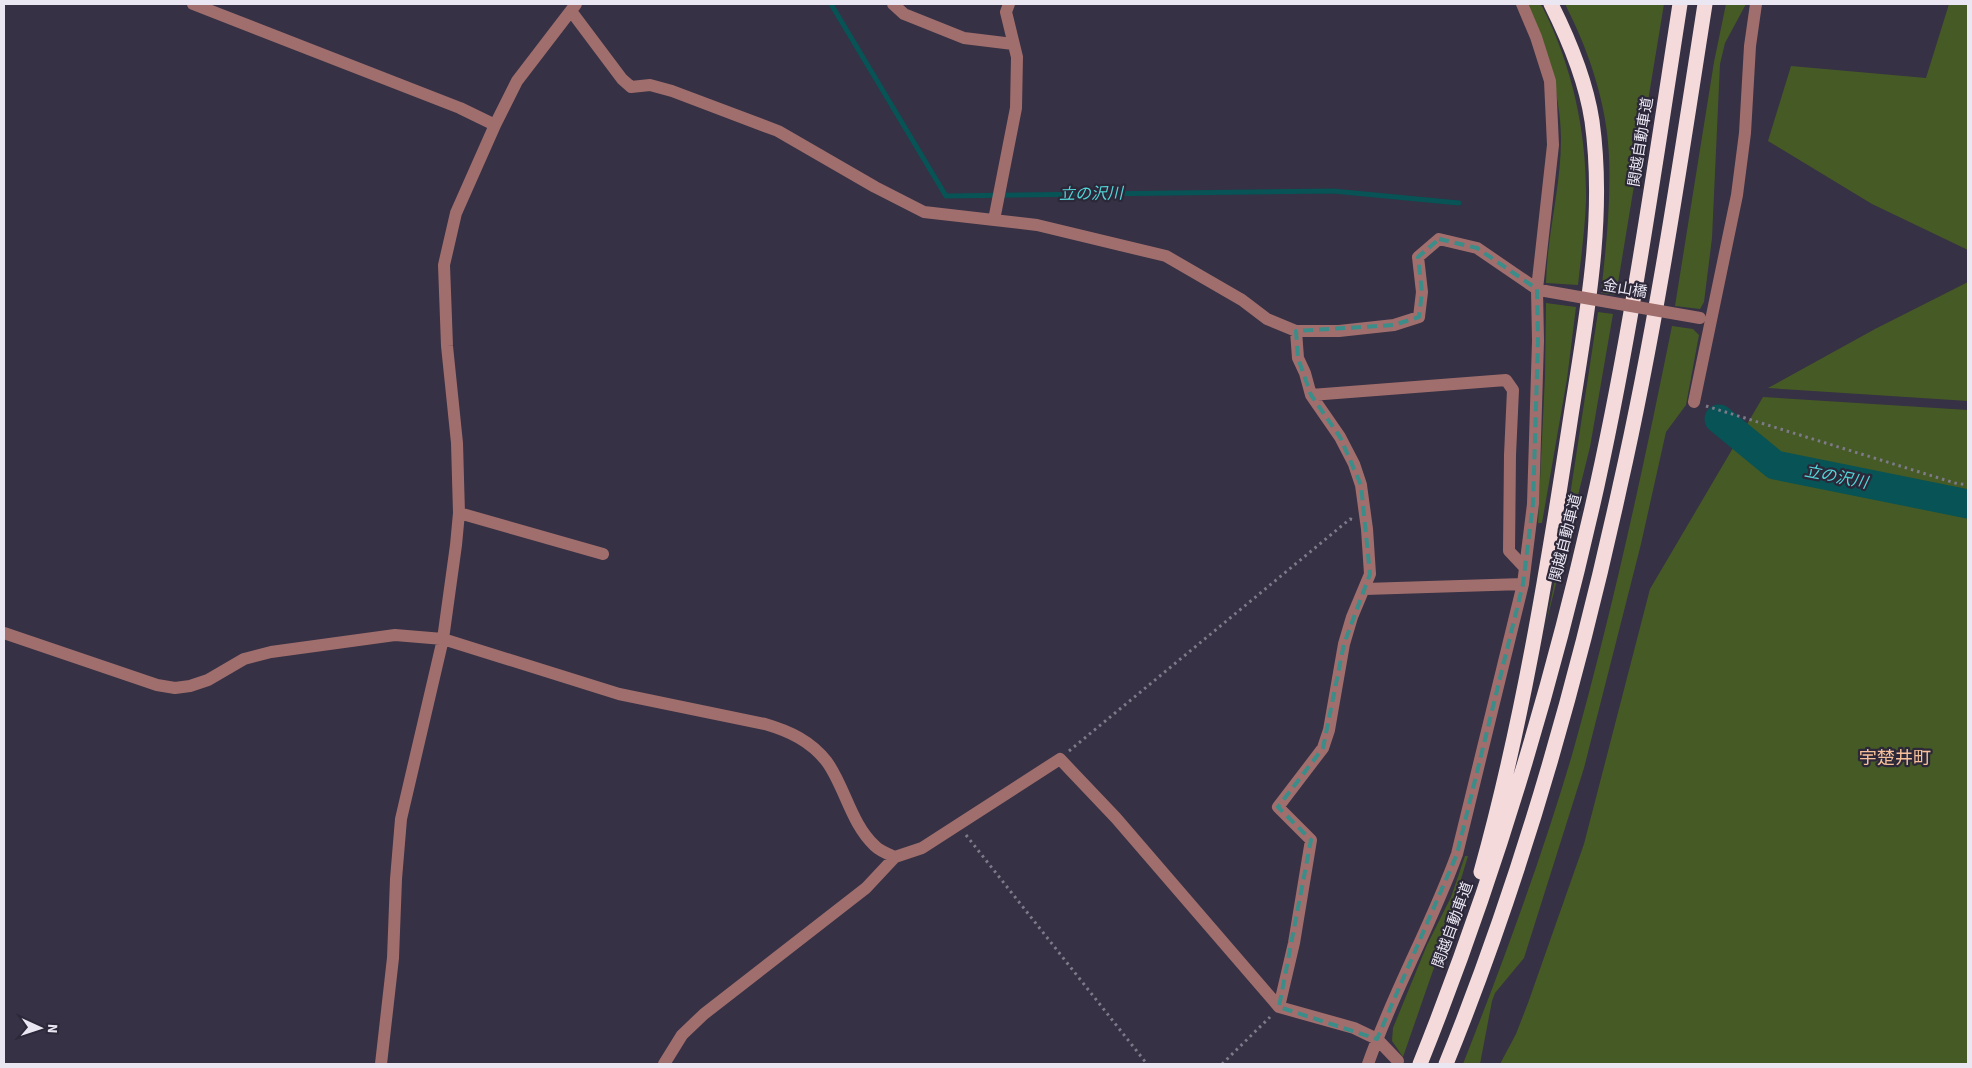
<svg xmlns="http://www.w3.org/2000/svg" width="1972" height="1068" font-family="'Source Sans 3','Noto Sans JP',sans-serif">
  <style>
    .green { fill: #465a25 }
    .lines { fill: none; stroke-linecap: round; stroke-linejoin: round }
    .stream { stroke: #075355; stroke-width: 5 }
    .river { stroke: #075355; stroke-width: 29 }
    .path { stroke: #7e7a8a; stroke-width: 3; stroke-dasharray: 2.5 4; stroke-linecap: butt }
    .minor { stroke: #a06e6d; stroke-width: 12 }
    .highway { stroke: #f4dada; stroke-width: 15 }
    .minor-bridge { stroke: #a06e6d; stroke-width: 12 }
    .marked { fill: none; stroke: #3b8d89; stroke-width: 4; stroke-dasharray: 10 6; stroke-linejoin: round }
    .labels { text-anchor: middle; dominant-baseline: central; stroke-width: 4.5; stroke-linejoin: round; paint-order: stroke }
    .street-label { font-size: 15px; fill: #eae7f3; stroke: #2c2739 }
    .water-label { font-size: 16px; font-style: italic; fill: #52d5d7; stroke: #2c2739 }
    .quarter-label { font-size: 18px; fill: #f6c09a; stroke: #2c2739 }
  </style>
  <rect width="100%" height="100%" fill="#363144"/>
  <!-- green -->
  <path class="green" d="M1524,4H1540L1543,8C1573,68 1587,134 1586,201C1585,229 1581,257 1578,285L1546,283C1547,235 1561,187 1561,139C1561,91 1544,47 1524,4Z
    M1565,4H1664L1616,295L1601,293C1606,248 1611,202 1609,156C1607,104 1589,51 1565,4Z
    M1726,4H1746L1725,43L1720,64L1712,238L1704,302L1700,309L1675,306L1714,62Z
    M1949,4H1968V250L1872,204L1768,141L1791,66L1926,78Z
    M1968,282V401L1768,388L1875,329Z
    M1546,303L1576,307L1567,379L1542,523H1538L1545,376Z
    M1598,312L1613,314L1590,447L1546,624L1564,535Z
    M1672,326L1693,329L1699,335L1686,405L1666,432L1641,544L1584,768L1524,958L1495,993L1492,1001L1480,1064H1463C1503,962 1541,860 1572,755C1612,613 1643,470 1672,326Z
    M1763,397L1968,410V1064H1500L1516,1034L1528,1003L1584,844L1650,589Z
    M1465,856H1468L1437,959L1403,1057L1392,1041L1393,1028L1427,945L1451,897Z"/>
  <g class="lines">
    <!-- stream -->
    <path class="stream" d="M831,4L946,196L1333,191L1459,203"/>
    <!-- river -->
    <path class="river" d="M1719,419L1775,465L1968,504"/>
    <!-- path -->
    <path class="path" d="M1706,406L1955,483L1968,485
      M1069,751L1350,519L1354,520
      M966,835L1147,1064
      M1222,1064L1270,1017"/>
    <!-- minor -->
    <path class="minor" d="M193,4L460,108L495,125
      M893,4L904,14L964,38L1013,44
      M571,11L622,79L631,87L650,85L672,91L778,131L875,187L924,212L1037,225L1166,256L1242,300L1267,319L1296,331H1339L1394,325L1419,317L1422,292L1418,257L1439,239L1477,248L1537,289L1545,291
      M994,220L1016,108L1017,57L1006,12L1009,4
      M1311,395L1506,380L1513,390L1510,455L1509,551L1525,568
      M1694,402L1737,195L1745,133L1750,46L1756,4
      M459,513L603,554
      M1365,589L1523,584
      M4,633L157,685L175,688L190,686L208,680L244,659L271,652L395,635L443,639L619,694L765,724C789,731 811,741 827,762C845,787 851,824 875,846C880,851 888,854 895,857L922,848L1060,759L1116,818L1279,1007L1354,1028L1377,1039L1398,1061
      M1279,1007L1294,943L1311,840L1278,807L1323,748L1329,730L1344,644L1352,617L1370,574L1367,529L1361,485L1354,464L1340,437L1311,395L1305,373L1298,358L1296,331
      M381,1064L393,958L396,879L401,819L443,639L456,545L459,513L457,443L447,346L444,265L456,213L495,125L517,81L576,4
      M664,1064L682,1035L704,1014L866,888L895,857
      M1368,1064C1393,992 1431,926 1457,854L1523,584L1533,504L1538,341L1537,289L1553,145L1550,81L1536,37L1522,4"/>
    <!-- highway -->
    <path class="highway" d="M1481,872C1522,725 1547,573 1570,422C1585,324 1606,221 1592,121C1586,81 1569,40 1551,4
      M1420,1064C1495,877 1553,683 1597,486C1632,327 1655,165 1680,4
      M1446,1064C1522,877 1577,683 1620,486C1656,327 1680,165 1705,4"/>
    <!-- minor-bridge -->
    <path class="minor-bridge" d="M1545,291L1700,318"/>
  </g>
  <!-- marked area -->
  <path class="marked" d="M1439,239L1477,248L1537,289L1538,341L1533,504L1523,584L1457,854L1377,1039L1279,1007L1311,840L1278,807L1323,748L1344,644L1370,574L1361,485L1340,437L1311,395L1298,358L1296,331L1394,325L1419,317L1422,292L1418,257Z"/>
  <g class="labels">
    <!-- street labels -->
    <g class="street-label">
      <text transform="translate(1641 142) rotate(-81)">関越自動車道</text>
      <text transform="translate(1625 289) rotate(10)">金山橋</text>
      <text transform="translate(1566 538) rotate(-76)">関越自動車道</text>
      <text transform="translate(1453 925) rotate(-70)">関越自動車道</text>
    </g>
    <!-- water labels -->
    <g class="water-label">
      <text transform="translate(1091 194) rotate(-1)">立の沢川</text>
      <text transform="translate(1836 477) rotate(11)">立の沢川</text>
    </g>
    <!-- quarter labels -->
    <g class="quarter-label">
      <text x="1895" y="758">宇楚井町</text>
    </g>
  </g>
  <!-- border -->
  <rect width="1972" height="1068" fill="none" stroke="#eae7f3" stroke-width="10"/>
  <!-- north arrow -->
  <g transform="translate(40 1028) rotate(93)" stroke="#2c2739" stroke-width="4" paint-order="stroke">
  <path d="M0-4L9 19L0 12L-9 19Z" fill="#eae7f3"/>
  <text y="-8" font-size="14" font-weight="bold" text-anchor="middle" fill="#eae7f3">N</text>
  </g>
</svg>
